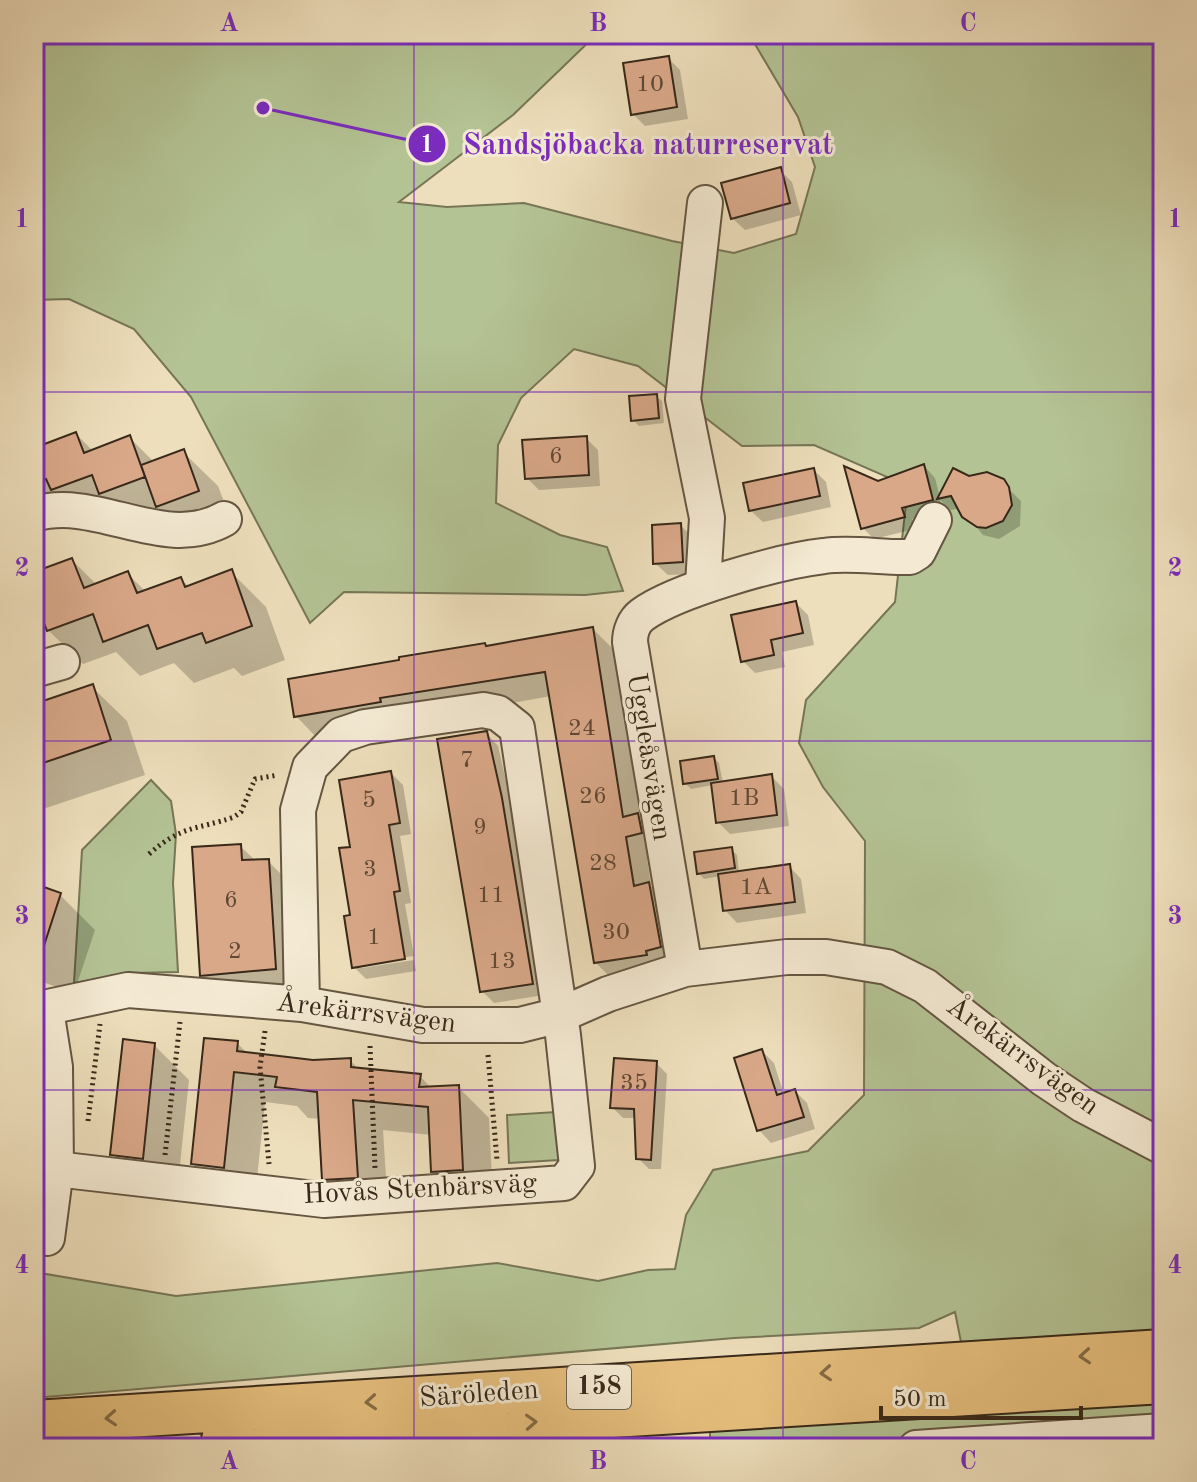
<svg xmlns="http://www.w3.org/2000/svg" width="1197" height="1482" font-family="'Old Standard TT',serif">
  <style>
    .green { fill: #b4c394; stroke: #767656; stroke-width: 2 }
    .shadow { fill: #0003 }
    .building { fill: #d9a889; stroke: #372819; stroke-width: 2 }
    .lines { fill: none; stroke-linecap: round; stroke-linejoin: round }
    .minor-casing { stroke: #655642; stroke-width: 38 }
    .major-casing { stroke: #372819; stroke-width: 46 }
    .path { stroke: #372819; stroke-width: 5; stroke-dasharray: 2 4; stroke-linecap: butt }
    .minor { stroke: #f4ead3; stroke-width: 34 }
    .major { stroke: #e7c07e; stroke-width: 42 }
    .oneway { stroke: #866c46 }
    .grid { fill: none; stroke: #7b2cbf; stroke-width: 2; stroke-opacity: 0.55 }
    .labels { text-anchor: middle; dominant-baseline: central; stroke-width: 6; stroke-linejoin: round; paint-order: stroke }
    .number-label { font-size: 24px; fill: #604835 }
    .shield { fill: #f4ead3; stroke: #706251; stroke-width: 2 }
    .shield-label { font-size: 26px; font-weight: bold; fill: #372819 }
    .street-label { font-size: 28px; fill: #372819; stroke: #f4ead3 }
    .leader { fill: none; stroke: #7b2cbf; stroke-width: 3 }
    .callout-dot { fill: #7b2cbf; stroke: #f4ead3; stroke-width: 3 }
    .mark-label { font-size: 24px; text-anchor: middle; font-weight: bold; fill: #fff }
    .callout-label { font-size: 30px; text-anchor: middle; font-weight: bold; fill: #7b2cbf; stroke: #f4ead3; stroke-width: 6; stroke-linejoin: round; paint-order: stroke }
    .neatline { fill: none; stroke: #7b2cbf; stroke-width: 3 }
    .grid-label { font-size: 26px; text-anchor: middle; font-weight: bold; fill: #7b2cbf }
  </style>
  <rect width="100%" height="100%" fill="#eedfbc"/>
  <filter id="stains"><feTurbulence type="fractalNoise" baseFrequency=".0025" numOctaves="4"/><feColorMatrix values="0 0 0 0 .2 0 0 0 0 .09 0 0 0 0 .02 0 0 0 .5 -.17"/></filter>
  <radialGradient id="worn" r=".72"><stop offset=".6" stop-color="#630" stop-opacity="0"/><stop offset="1" stop-color="#630" stop-opacity=".3"/></radialGradient>
  <!-- green -->
  <path class="green" d="M34,34H597L513,115L399,202L447,207L524,203L672,241L734,253L796,234L815,167L798,117L749,34H1163V1331L961,1342L955,1312L919,1328L734,1338L34,1398V1272L176,1296L497,1263L598,1281L648,1270L675,1269L686,1215L713,1170L808,1151L864,1095L865,841L823,787L799,743L806,700L895,602L908,486L814,445L742,446L638,366L574,349L521,398L498,445L496,503L560,535L607,547L623,591L585,595L344,592L310,623L191,397L134,329L69,299L34,300Z
    M151,780L171,801L176,834L173,883L178,972L132,973L74,983L82,850Z
    M556,1112L559,1160L509,1163L507,1115Z
    M1163,1396V1425L812,1448H726L710,1445V1423Z"/>
  <!-- shadow -->
  <path class="shadow" d="M668,58L680,70L688,119L645,126L633,114Z
    M780,170L792,182L801,215L745,230L732,218Z
    M656,396L662,401L664,423L639,426L633,420Z
    M76,434L93,451L130,438L154,462L183,452L218,486L233,525L77,514L34,530V441L40,448Z
    M586,438L598,450L600,486L539,490L527,478Z
    M924,466L935,478L940,498L969,478L995,476L1021,501L1020,526L999,539L983,535L961,508L951,510L940,500L943,511L912,519L915,529L874,539L863,528L878,483Z
    M814,470L826,482L831,507L763,522L750,510Z
    M680,525L693,537L694,574L668,575L655,563Z
    M72,560L97,585L128,574L146,592L181,579L189,587L231,572L266,607L285,660L242,676L234,668L194,683L174,663L140,676L116,652L83,664L48,630L34,590V574Z
    M796,603L808,615L814,645L782,652L785,667L755,673L743,661Z
    M593,629L615,651L640,818L660,837L663,854L647,859L651,886L671,906L682,968L617,984L595,962L551,696L317,738L296,716L487,648Z
    M92,687L127,721L145,775L34,812V706Z
    M486,733L498,746L513,812L544,995L494,1003L482,991Z
    M714,758L719,763L723,783L772,777L784,789L789,826L730,834L718,822L713,785L691,789L685,783Z
    M391,773L403,785L411,834L400,836L411,903L405,904L414,956L361,964V968L414,960L416,971L366,979L354,967L352,848Z
    M240,846L256,861H268L300,893L307,1001L234,1007L202,975Z
    M731,849L737,855L739,873L789,866L801,879L806,913L737,923L725,910L721,876L704,879L699,873Z
    M60,895L95,930L74,993L34,979V898Z
    M237,1043L248,1054L313,1062L350,1060L359,1070L420,1076L432,1089L458,1087L489,1118L493,1200L464,1202L433,1172L431,1135L383,1130L388,1208L355,1210L324,1179L321,1119L308,1118L297,1106L265,1102L255,1198L224,1195L193,1164Z
    M154,1045L189,1080L177,1193L147,1189L113,1154Z
    M762,1051L774,1063L784,1095L795,1091L807,1103L815,1129L771,1143L759,1130Z
    M656,1063L667,1074L661,1169H649L638,1158L636,1118H623L612,1107Z
    M34,1120L61,1147L34,1201Z"/>
  <!-- building -->
  <path class="building" d="M669,56L677,107L631,115L623,63Z
    M781,167L790,203L731,219L721,183Z
    M657,394L659,418L631,421L629,396Z
    M76,432L84,453L130,435L145,477L99,494L92,475L51,490L46,479L34,483V448Z
    M587,436L589,475L525,479L522,440Z
    M184,449L199,491L156,507L141,465Z
    M924,464L933,500L902,508L905,517L861,529L844,466L878,481Z
    M814,468L820,496L749,511L743,483Z
    M953,468L969,476L987,472L1004,479L1009,487L1012,505L1003,521L986,528L977,527L962,517L951,496L937,499Z
    M681,523L683,562L653,564L652,525Z
    M72,558L84,588L128,571L137,593L181,577L185,587L232,569L252,626L206,643L202,633L157,649L148,625L103,642L93,614L47,631L34,596V572Z
    M796,601L803,633L771,640L774,655L741,662L731,615Z
    M593,627L623,817L638,813L642,833L626,837L634,886L649,882L661,947L646,951L647,955L594,963L545,672L380,698L381,702L294,717L288,679L399,660V657L485,643L486,646Z
    M93,684L111,740L34,766V704Z
    M487,731L502,798L533,984L480,992L437,739Z
    M714,756L718,779L683,784L680,761Z
    M391,771L400,823L389,825L400,891L394,892L405,959L352,968L344,916L350,915L339,848L350,847L339,780Z
    M772,774L777,815L716,823L711,783Z
    M241,844L242,860L269,859L276,969L200,976L192,847Z
    M732,847L735,868L697,874L694,852Z
    M790,864L795,902L723,911L718,874Z
    M41,886L61,893L38,964L34,963V895L38,897Z
    M204,1038L238,1041L237,1051L313,1060L351,1058V1067L421,1074L419,1087L459,1085L463,1170L431,1172L428,1107L353,1100L358,1178L322,1180L317,1092L275,1087L277,1077L234,1072L224,1168L191,1164Z
    M123,1039L155,1043L143,1159L110,1155Z
    M762,1049L777,1095L795,1089L804,1117L757,1131L734,1058Z
    M614,1058L657,1061L651,1160L636,1159L634,1109L610,1108Z"/>
  <g class="lines">
    <defs>
      <path id="minor" d="M34,514C98,495 163,553 224,519
        M703,585L707,518L683,399L705,203
        M34,670L62,662
        M685,969L630,642C630,632 634,621 642,615C676,590 780,561 824,556C851,552 882,558 910,557L918,552L934,520
        M34,1010L128,990L302,1004L423,1025H520L560,1015L608,994L685,969L787,957H826L887,967L925,986L1044,1079L1083,1105L1163,1147
        M46,1010L55,1067L56,1169L324,1200L564,1183L577,1166L563,1035L517,728L498,713L483,710L365,727L341,735L310,767L298,810L302,1004
        M47,1238L56,1169
        M916,1448L1163,1431"/>
      <path id="major" d="M34,1422L1163,1351
        M223,1440L1163,1382"/>
    </defs>
    <!-- minor casing -->
    <use href="#minor" class="minor-casing"/>
    <!-- major casing -->
    <use href="#major" class="major-casing"/>
    <!-- path -->
    <path class="path" d="M149,854C182,825 196,830 234,817L241,812L255,779L278,775
      M265,1031L260,1067L269,1164
      M370,1046L375,1168
      M488,1055L497,1160
      M88,1121L100,1024
      M165,1155L180,1022"/>
    <!-- minor -->
    <use href="#minor" class="minor"/>
    <!-- major -->
    <use href="#major" class="major"/>
  </g>
  <!-- one-way arrows -->
  <defs><path id="oneway-chevron" d="M-2-3.5L2.5 0L-2 3.5" fill="none" stroke-width="1.6" stroke-linecap="round" stroke-linejoin="round" transform="scale(2)"/></defs>
  <g class="oneway">
    <use href="#oneway-chevron" transform="translate(1085 1356) rotate(176)"/>
    <use href="#oneway-chevron" transform="translate(826 1373) rotate(176)"/>
    <use href="#oneway-chevron" transform="translate(371 1402) rotate(176)"/>
    <use href="#oneway-chevron" transform="translate(111 1418) rotate(176)"/>
    <use href="#oneway-chevron" transform="translate(531 1422) rotate(-3)"/>
  </g>
  <!-- grid -->
  <path class="grid" d="M414,34V1448M783,34V1448M34,392H1163M34,741H1163M34,1090H1163"/>
  <g class="labels">
    <!-- number labels -->
    <g class="number-label">
      <text x="650" y="85">10</text>
      <text x="556" y="457">6</text>
      <text x="582" y="729">24</text>
      <text x="467" y="761">7</text>
      <text x="593" y="797">26</text>
      <text x="744" y="799">1B</text>
      <text x="369" y="801">5</text>
      <text x="480" y="828">9</text>
      <text x="603" y="864">28</text>
      <text x="370" y="870">3</text>
      <text x="756" y="888">1A</text>
      <text x="491" y="896">11</text>
      <text x="231" y="901">6</text>
      <text x="616" y="933">30</text>
      <text x="374" y="938">1</text>
      <text x="235" y="952">2</text>
      <text x="502" y="962">13</text>
      <text x="634" y="1084">35</text>
    </g>
    <!-- shield labels -->
    <rect class="shield" x="567" y="1365" width="64" height="44" rx="6"/>
    <g class="shield-label">
      <text x="599" y="1387">158</text>
    </g>
    <!-- street labels -->
    <g class="street-label">
      <text transform="translate(648 757) rotate(81)">Uggleåsvägen</text>
      <text transform="translate(366 1014) rotate(7)">Årekärrsvägen</text>
      <text transform="translate(1022 1057) rotate(36)">Årekärrsvägen</text>
      <text transform="translate(420 1190) rotate(-3)">Hovås Stenbärsväg</text>
      <text transform="translate(479 1395) rotate(-4)">Säröleden</text>
    </g>
  </g>
  <!-- callouts -->
  <path class="leader" d="M263 108L427 144"/>
  <g class="callout-dot">
    <circle cx="263" cy="108" r="8"/>
    <circle cx="427" cy="144" r="20"/>
  </g>
  <g class="mark-label">
    <text x="427" y="152">1</text>
  </g>
  <g class="callout-label">
    <text x="648" y="154">Sandsjöbacka naturreservat</text>
  </g>
  <!-- margin -->
  <rect width="1197" height="1482" fill="none" stroke="#eedfbc" stroke-width="88"/>
  <!-- scale -->
  <path d="M881 1406v12h200v-12" fill="none" stroke="#372819" stroke-width="4"/>
  <text x="893" y="1406" font-size="24" fill="#372819" stroke="#f4ead3" stroke-width="6" paint-order="stroke">50 m</text>
  <rect x="44" y="44" width="1109" height="1394" class="neatline"/>
  <g class="grid-label">
    <text x="229" y="31">A</text>
    <text x="598" y="31">B</text>
    <text x="968" y="31">C</text>
    <text x="22" y="227">1</text>
    <text x="1175" y="227">1</text>
    <text x="22" y="576">2</text>
    <text x="1175" y="576">2</text>
    <text x="22" y="924">3</text>
    <text x="1175" y="924">3</text>
    <text x="22" y="1273">4</text>
    <text x="1175" y="1273">4</text>
    <text x="229" y="1469">A</text>
    <text x="598" y="1469">B</text>
    <text x="968" y="1469">C</text>
  </g>
  <rect width="100%" height="100%" filter="url(#stains)"/>
  <rect width="100%" height="100%" fill="url(#worn)"/>
</svg>
